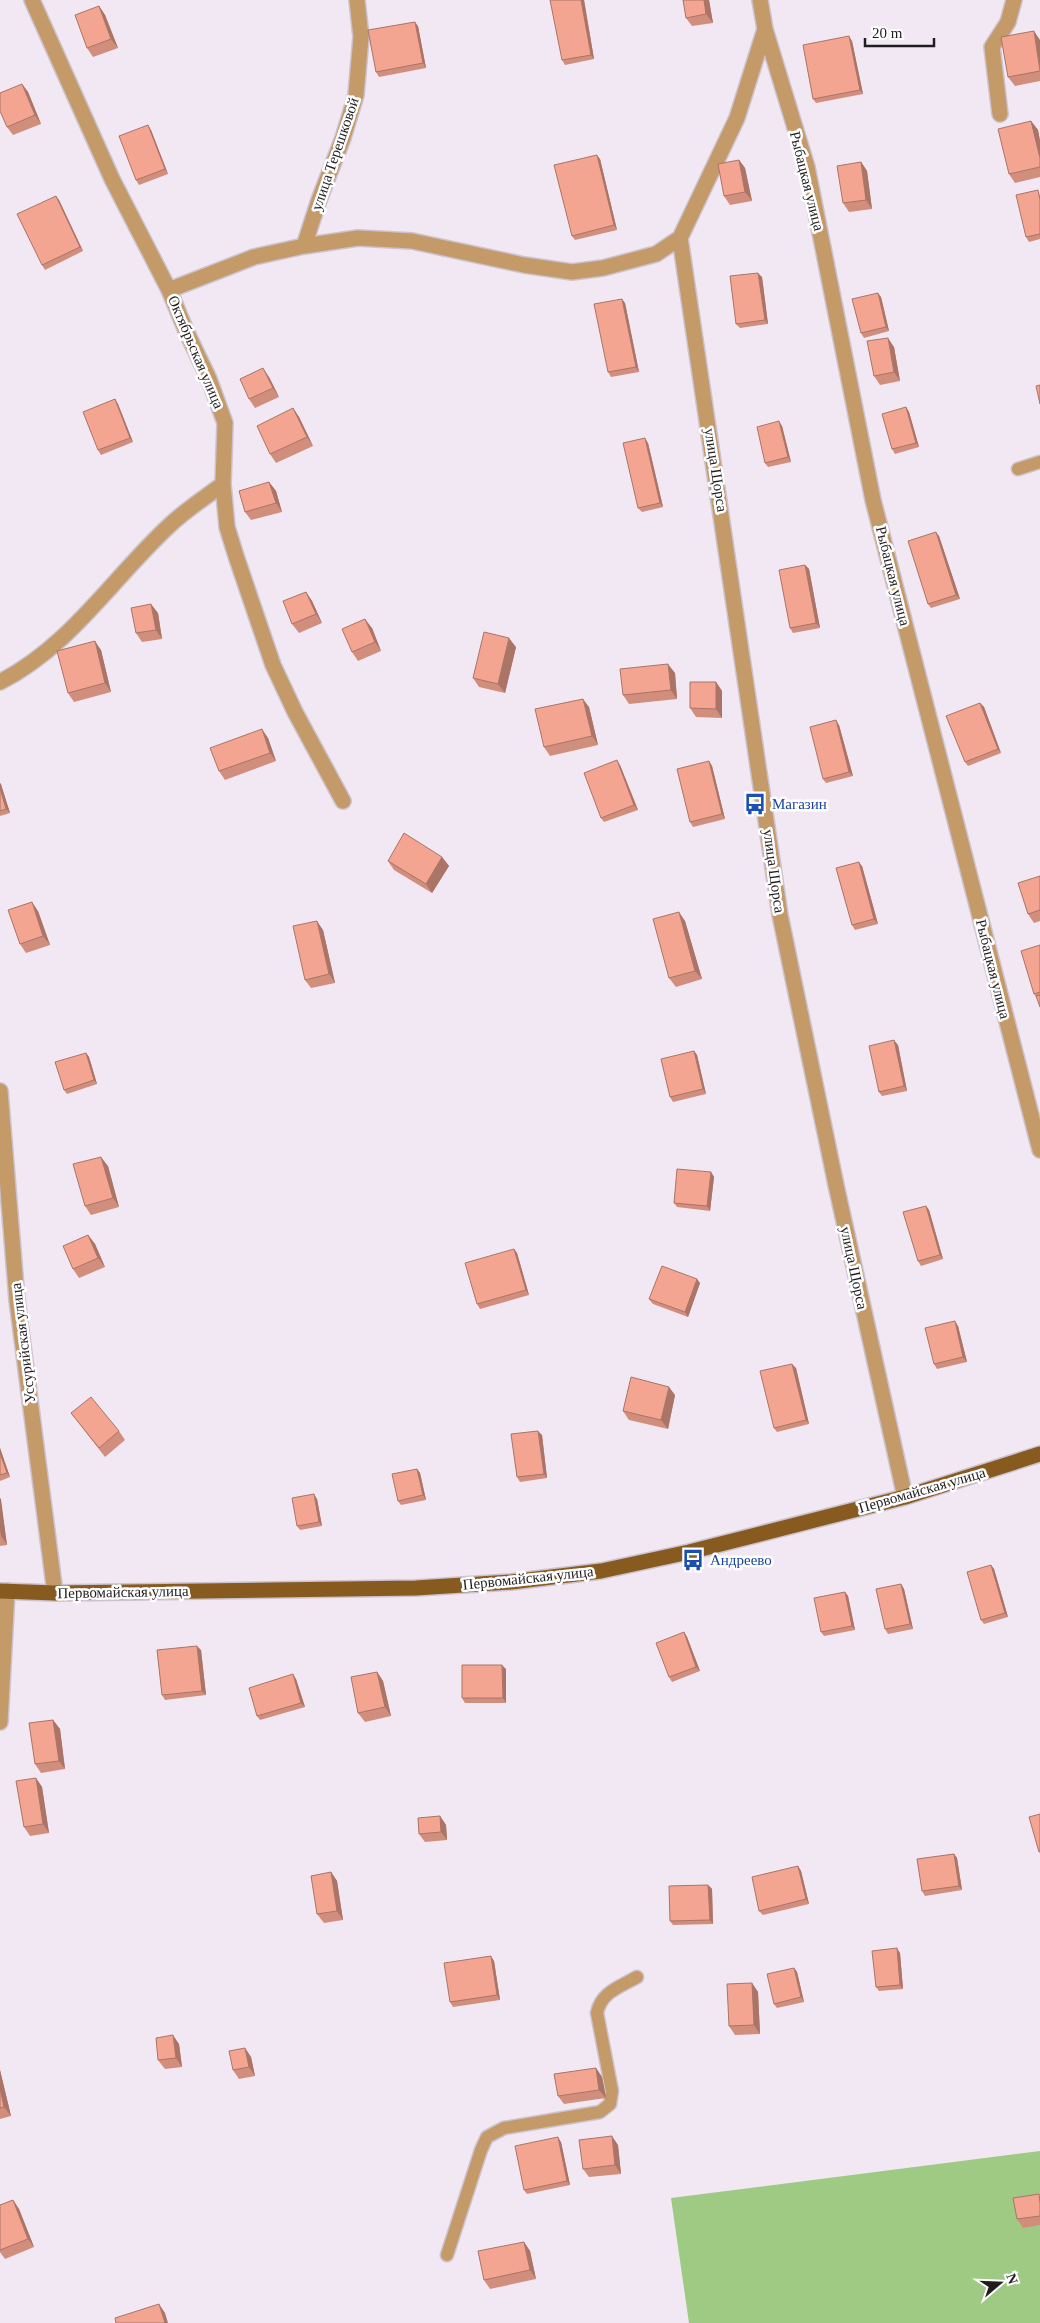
<svg xmlns="http://www.w3.org/2000/svg" width="1040" height="2323" viewBox="0 0 1040 2323" font-family="Georgia,serif">
<rect width="100%" height="100%" fill="#f2e8f4"/>
<!-- green -->
<path fill="#9eca83" d="M1040,2151V2323H689L671,2198Z"/>
<g fill="none" stroke-linecap="round" stroke-linejoin="round">
<!-- lane casing -->
<g stroke="#ccc3ce" stroke-width="15">
<path id="lane" d="M1018,469L1040,462
M447,2255L481,2150L487,2137L504,2128L600,2112L610,2104L612,2091L597,2013C601,1992 620,1987 637,1977"/>
</g>
<!-- street casing -->
<g stroke="#ccc3ce" stroke-width="18">
<path id="street" d="M32,0L112,179L169,290L187,333L209,379L225,423L223,484L227,527L236,556L273,665L295,712L343,801
M760,0L765,29L807,167L873,500L1040,1150
M1000,114L992,47L1008,22L1014,0
M680,238L780,915L836,1185L905,1497
M304,246L319,200L343,138L356,95L361,37L357,0
M169,290L254,257L304,246L358,238L412,241L524,265L572,272L603,268L656,254L680,238L737,118L765,29
M0,682C71,646 114,576 171,524C187,509 206,497 223,484
M0,1091L17,1300L55,1593
M0,1722L7,1591"/>
</g>
<!-- primary casing -->
<g stroke="#ccc3ce" stroke-width="18">
<path id="primary" d="M0,1591L55,1593L416,1588L511,1582L601,1571L689,1552L905,1497L1040,1454"/>
</g>
<!-- lane -->
<use href="#lane" stroke="#c39a68" stroke-width="12"/>
<!-- street -->
<use href="#street" stroke="#c39a68" stroke-width="15"/>
<!-- primary -->
<use href="#primary" stroke="#875b20" stroke-width="15"/>
</g>
<!-- wall -->
<path fill="#d18e7d" d="M584,0L594,59L565,65L562,60Z
M683,0H709L713,23L692,26L686,18Z
M99,6L105,15L118,48L93,57L87,48Z
M418,26L426,68L379,77L376,72Z
M852,41L863,94L816,103L813,99Z
M1040,41V81L1015,86L1008,77Z
M22,84L28,92L41,124L13,135L7,127Z
M1031,121L1038,130L1040,141V177L1015,183L1009,174Z
M151,130L168,174L139,185L136,180Z
M600,159L617,230L575,240L572,236Z
M739,160L745,168L752,201L730,205L724,196Z
M861,162L867,171L872,209L849,212L843,203Z
M1040,193V239L1029,242L1026,237Z
M59,200L83,251L45,270L42,265Z
M762,277L768,324L740,328L736,324Z
M881,297L889,331L864,338L861,333Z
M625,303L639,372L611,377L608,372Z
M894,347L900,381L880,385L874,376Z
M269,377L279,397L255,408L249,399Z
M115,399L118,404L133,442L101,455L98,450Z
M906,407L909,412L919,447L895,454L892,449Z
M293,408L299,417L313,446L276,463L270,454Z
M782,426L791,462L768,467L765,463Z
M648,443L663,507L642,512L638,508Z
M269,482L276,491L282,512L251,520L245,512Z
M939,536L960,599L931,608L928,604Z
M805,565L809,569L820,628L793,633L790,628Z
M306,592L312,601L322,623L299,633L292,624Z
M158,613L162,639L142,642L136,633Z
M372,628L381,651L358,661L352,652Z
M516,647L505,693L479,687L473,678Z
M101,650L111,692L74,702L68,693Z
M675,673L677,699L629,704L623,695Z
M716,682L722,691V718L696,717L690,708Z
M980,703L984,707L1001,753L968,766L965,762Z
M589,707L598,745L550,756L544,747Z
M839,725L853,776L826,783L823,779Z
M268,738L276,761L225,780L219,771Z
M709,761L712,766L725,819L693,827L690,822Z
M620,765L638,810L604,822L601,818Z
M0,783L10,813L0,816Z
M442,857L449,866L432,893L394,870L388,861Z
M862,866L878,924L855,930L852,925Z
M1040,876V921L1034,923L1028,914Z
M38,911L50,945L26,953L20,944Z
M685,921L702,979L676,987L669,978Z
M323,930L335,983L311,988L305,980Z
M1040,945V1007L1037,998L1034,994Z
M898,1045L907,1091L882,1096L879,1092Z
M694,1051L697,1055L706,1094L673,1102L670,1097Z
M86,1053L89,1057L97,1084L67,1094L64,1090Z
M108,1166L119,1207L91,1215L85,1206Z
M711,1172L714,1177L710,1211L677,1207L674,1203Z
M926,1206L929,1210L943,1259L921,1266L918,1261Z
M88,1235L95,1244L105,1267L79,1278L73,1269Z
M514,1249L517,1253L529,1295L480,1309L477,1304Z
M700,1283L688,1317L653,1304L649,1299Z
M958,1326L967,1362L937,1369L934,1364Z
M796,1368L809,1424L777,1432L774,1428Z
M675,1395L668,1429L629,1420L623,1411Z
M71,1413L119,1431L125,1440L105,1457Z
M542,1435L547,1478L520,1482L517,1477Z
M0,1448L10,1477L0,1481Z
M417,1469L420,1473L426,1500L401,1505L398,1501Z
M0,1498L7,1545L0,1546Z
M317,1499L322,1526L300,1530L297,1526Z
M991,1565L994,1569L1008,1617L984,1624L981,1620Z
M901,1584L904,1589L913,1629L888,1634L885,1629Z
M845,1592L848,1596L855,1630L824,1636L821,1632Z
M684,1632L687,1637L700,1671L672,1682L669,1677Z
M201,1650L206,1695L165,1700L162,1695Z
M506,1669V1703H465L462,1698Z
M377,1672L383,1681L391,1716L365,1722L358,1713Z
M296,1679L305,1707L260,1720L257,1716Z
M53,1720L60,1729L65,1769L41,1773L35,1764Z
M36,1778L42,1787L49,1833L30,1836L24,1827Z
M440,1816L446,1825L447,1840L425,1842L419,1834Z
M954,1854L957,1858L962,1890L925,1896L922,1891Z
M798,1866L801,1871L809,1904L763,1915L759,1911Z
M331,1872L337,1881L343,1920L324,1923L317,1914Z
M708,1885L712,1889L713,1924L673,1925L670,1921Z
M900,1953L903,1989L879,1991L876,1987Z
M494,1961L500,2000L453,2007L450,2002Z
M794,1968L797,1972L804,2002L777,2008L774,2004Z
M752,1983L758,1992L760,2034L735,2035L729,2026Z
M179,2044L182,2067L165,2069L158,2060Z
M245,2048L251,2057L255,2076L239,2079L233,2070Z
M596,2068L602,2077L606,2098L564,2104L558,2096Z
M0,2070L11,2116L0,2119Z
M561,2142L570,2185L527,2194L524,2190Z
M618,2145L621,2174L589,2177L583,2169Z
M1040,2196V2225L1023,2228L1017,2219Z
M13,2200L19,2209L34,2247L5,2259L0,2252V2205Z
M524,2242L530,2251L536,2279L490,2289L484,2280Z"/>
<!-- shaded-wall -->
<path fill="#aa7466" d="M581,0H584L594,59L591,55Z
M704,0H709L713,23L706,14Z
M99,6L105,15L118,48L111,39Z
M415,22L418,26L426,68L423,63Z
M1034,31L1040,40V68Z
M849,36L852,41L863,94L860,90Z
M22,84L28,92L41,124L35,115Z
M1031,121L1038,130L1040,141V158Z
M148,125L151,130L168,174L165,169Z
M597,155L600,159L617,230L614,225Z
M739,160L745,168L752,201L745,192Z
M861,162L867,171L872,209L866,200Z
M56,196L59,200L83,251L80,247Z
M758,273L762,277L768,324L765,320Z
M878,293L881,297L889,331L886,327Z
M622,299L625,303L639,372L636,367Z
M888,338L894,347L900,381L894,372Z
M263,368L269,377L279,397L273,388Z
M115,399L118,404L133,442L130,438Z
M906,407L909,412L919,447L916,443Z
M293,408L299,417L313,446L307,437Z
M779,421L782,426L791,462L788,457Z
M645,438L648,443L663,507L660,503Z
M269,482L276,491L282,512L276,503Z
M936,532L939,536L960,599L956,595Z
M805,565L809,569L820,628L816,623Z
M306,592L312,601L322,623L316,614Z
M151,604L158,613L162,639L156,630Z
M365,619L372,628L381,651L375,642Z
M509,638L516,647L505,693L498,684Z
M95,641L101,650L111,692L105,683Z
M668,664L675,673L677,699L671,690Z
M716,682L722,691V718L716,709Z
M583,699L589,707L598,745L592,736Z
M980,703L984,707L1001,753L998,749Z
M836,720L839,725L853,776L849,772Z
M262,729L268,738L276,761L270,753Z
M617,760L620,765L638,810L634,805Z
M709,761L712,766L725,819L722,814Z
M0,783L1,784L10,813L6,809L0,788Z
M442,857L449,866L432,893L426,884Z
M859,862L862,866L878,924L874,919Z
M32,902L38,911L50,945L43,936Z
M679,912L685,921L702,979L695,971Z
M317,921L323,930L335,983L329,974Z
M894,1040L898,1045L907,1091L904,1086Z
M694,1051L697,1055L706,1094L703,1089Z
M86,1053L89,1057L97,1084L94,1080Z
M101,1157L108,1166L119,1207L113,1198Z
M711,1172L714,1177L710,1211L707,1206Z
M926,1206L929,1210L943,1259L940,1255Z
M88,1235L95,1244L105,1267L98,1258Z
M514,1249L517,1253L529,1295L526,1290Z
M697,1279L700,1283L688,1317L685,1312Z
M955,1321L958,1326L967,1362L963,1357Z
M792,1364L796,1368L809,1424L806,1420Z
M669,1387L675,1395L668,1429L661,1420Z
M538,1431L542,1435L547,1478L544,1474Z
M0,1448L10,1477L7,1473L0,1453Z
M417,1469L420,1473L426,1500L423,1495Z
M314,1494L317,1499L322,1526L319,1522Z
M0,1498L1,1499L7,1545L1,1536L0,1529Z
M991,1565L994,1569L1008,1617L1005,1613Z
M901,1584L904,1589L913,1629L910,1624Z
M845,1592L848,1596L855,1630L852,1626Z
M684,1632L687,1637L700,1671L696,1667Z
M197,1646L201,1650L206,1695L202,1691Z
M502,1665L506,1669V1703L503,1698Z
M377,1672L383,1681L391,1716L385,1707Z
M293,1674L296,1679L305,1707L301,1703Z
M53,1720L60,1729L65,1769L59,1761Z
M36,1778L42,1787L49,1833L43,1824Z
M440,1816L446,1825L447,1840L441,1832Z
M954,1854L957,1858L962,1890L959,1886Z
M798,1866L801,1871L809,1904L806,1899Z
M331,1872L337,1881L343,1920L337,1911Z
M708,1885L712,1889L713,1924L710,1920Z
M897,1948L900,1953L903,1989L900,1985Z
M491,1956L494,1961L500,2000L497,1995Z
M794,1968L797,1972L804,2002L801,1997Z
M752,1983L758,1992L760,2034L754,2025Z
M173,2035L179,2044L182,2067L176,2058Z
M245,2048L251,2057L255,2076L249,2067Z
M596,2068L602,2077L606,2098L599,2090Z
M0,2070L11,2116L4,2107L0,2088Z
M612,2136L618,2145L621,2174L615,2165Z
M558,2137L561,2142L570,2185L567,2181Z
M13,2200L19,2209L34,2247L28,2239Z
M524,2242L530,2251L536,2279L530,2270Z
M159,2304L165,2313L168,2323H165Z"/>
<!-- building -->
<path fill="#f3a591" stroke="#aa7466" d="M550,0H581L591,55L562,60Z
M683,0H704L706,14L686,18Z
M99,6L111,39L87,48L75,15Z
M415,22L423,63L376,72L368,30Z
M1034,31L1040,71L1008,77L1001,37Z
M849,36L860,90L813,99L803,45Z
M22,84L35,115L7,127L0,111V93Z
M1031,121L1040,158V167L1009,174L998,129Z
M148,125L165,169L136,180L119,136Z
M597,155L614,225L572,236L554,165Z
M739,160L745,192L724,196L718,164Z
M861,162L866,200L843,203L837,166Z
M1038,190L1040,200V234L1026,237L1016,195Z
M56,196L80,247L42,265L17,214Z
M758,273L765,320L736,324L730,276Z
M878,293L886,327L861,333L852,299Z
M622,299L636,367L608,372L594,304Z
M888,338L894,372L874,376L867,341Z
M263,368L273,388L249,399L240,379Z
M1040,385V404L1036,386Z
M115,399L130,438L98,450L83,412Z
M906,407L916,443L892,449L882,414Z
M293,408L307,437L270,454L257,426Z
M779,421L788,457L765,463L757,427Z
M645,438L660,503L638,508L623,443Z
M269,482L276,503L245,512L239,491Z
M936,532L956,595L928,604L908,541Z
M805,565L816,623L790,628L779,570Z
M306,592L316,614L292,624L283,601Z
M151,604L156,630L136,633L131,608Z
M365,619L375,642L352,652L342,629Z
M484,632L509,638L498,684L473,678Z
M95,641L105,683L68,693L57,651Z
M668,664L671,690L623,695L620,669Z
M690,682H716V709L690,708Z
M583,699L592,736L544,747L535,709Z
M980,703L998,749L965,762L946,716Z
M836,720L849,772L823,779L810,727Z
M262,729L270,753L219,771L210,748Z
M617,760L634,805L601,818L584,773Z
M709,761L722,814L690,822L677,769Z
M0,788L6,809L0,811Z
M404,833L442,857L426,884L388,861Z
M859,862L874,919L852,925L836,868Z
M1040,876V910L1028,914L1018,883Z
M32,902L43,936L20,944L8,910Z
M679,912L695,971L669,978L653,919Z
M317,921L329,974L305,980L293,926Z
M1040,945V992L1034,994L1021,951Z
M1040,995V1007L1036,996Z
M894,1040L904,1086L879,1092L869,1046Z
M694,1051L703,1089L670,1097L661,1059Z
M86,1053L94,1080L64,1090L55,1062Z
M101,1157L113,1198L85,1206L73,1164Z
M677,1169L711,1172L707,1206L674,1203Z
M926,1206L940,1255L918,1261L903,1212Z
M88,1235L98,1258L73,1269L63,1246Z
M514,1249L526,1290L477,1304L465,1263Z
M662,1266L697,1279L685,1312L649,1299Z
M955,1321L963,1357L934,1364L925,1328Z
M792,1364L806,1420L774,1428L760,1371Z
M631,1377L669,1387L661,1420L623,1411Z
M91,1397L119,1431L99,1448L71,1413Z
M538,1431L544,1474L517,1477L511,1434Z
M0,1453L7,1473L0,1475Z
M417,1469L423,1495L398,1501L392,1474Z
M314,1494L319,1522L297,1526L292,1498Z
M991,1565L1005,1613L981,1620L967,1572Z
M901,1584L910,1624L885,1629L876,1589Z
M845,1592L852,1626L821,1632L814,1598Z
M684,1632L696,1667L669,1677L656,1643Z
M197,1646L202,1691L162,1695L157,1650Z
M462,1665H502L503,1698H462Z
M377,1672L385,1707L358,1713L351,1677Z
M293,1674L301,1703L257,1716L249,1688Z
M53,1720L59,1761L35,1764L29,1723Z
M36,1778L43,1824L24,1827L16,1781Z
M1040,1814V1852H1039L1029,1817Z
M440,1816L441,1832L419,1834L418,1818Z
M954,1854L959,1886L922,1891L917,1859Z
M798,1866L806,1899L759,1911L752,1877Z
M331,1872L337,1911L317,1914L311,1876Z
M708,1885L710,1920L670,1921L669,1886Z
M897,1948L900,1985L876,1987L872,1951Z
M491,1956L497,1995L450,2002L444,1963Z
M794,1968L801,1997L774,2004L767,1974Z
M752,1983L754,2025L729,2026L727,1984Z
M173,2035L176,2058L158,2060L156,2038Z
M245,2048L249,2067L233,2070L229,2051Z
M596,2068L599,2090L558,2096L554,2074Z
M0,2088L4,2107L0,2108Z
M612,2136L615,2165L583,2169L579,2140Z
M558,2137L567,2181L524,2190L515,2146Z
M1039,2194L1040,2203V2216L1017,2219L1013,2198Z
M13,2200L28,2239L0,2250V2205Z
M524,2242L530,2270L484,2280L478,2251Z
M159,2304L165,2323H116L115,2318Z"/>
<!-- icons -->
<defs>
<g id="bus-bare" transform="scale(1.725)"><path d="M-5-6H5V4H4V6H2V4H-2V6H-4V4H-5ZM-3.5-4V0h7V-4ZM-3.5 1.2v1.5H-2V1.2ZM2 1.2v1.5H3.5V1.2Z" fill="#1a4fb4" stroke="#fff" stroke-width="2.5" paint-order="stroke"/></g>
</defs>
<g fill-rule="evenodd">
<use href="#bus-bare" x="755" y="804"/>
<use href="#bus-bare" x="693" y="1560"/>
</g>
<g text-anchor="middle" stroke-width="5" stroke-linejoin="round" paint-order="stroke">
<!-- street labels -->
<g font-size="15" fill="#201d21" stroke="#fff">
<text transform="translate(335 154) rotate(-71)" y="5">улица Терешковой</text>
<text transform="translate(807 181) rotate(76)" y="5">Рыбацкая улица</text>
<text transform="translate(196 352) rotate(67)" y="5">Октябрьская улица</text>
<text transform="translate(716 470) rotate(81)" y="5">улица Щорса</text>
<text transform="translate(893 576) rotate(76)" y="5">Рыбацкая улица</text>
<text transform="translate(774 871) rotate(82)" y="5">улица Щорса</text>
<text transform="translate(993 969) rotate(76)" y="5">Рыбацкая улица</text>
<text transform="translate(854 1268) rotate(78)" y="5">улица Щорса</text>
<text transform="translate(23 1343) rotate(-97)" y="5">Уссурийская улица</text>
<text transform="translate(922 1490) rotate(-16)" y="5">Первомайская улица</text>
<text transform="translate(528 1578) rotate(-6)" y="5">Первомайская улица</text>
<text transform="translate(123 1592) rotate(-1)" y="5">Первомайская улица</text>
</g>
<!-- transit labels -->
<g font-size="15" fill="#164399" stroke="#fff" text-anchor="start">
<text x="772" y="809">Магазин</text>
<text x="710" y="1565">Андреево</text>
</g>
</g>
<!-- north arrow -->
<g transform="translate(1000 2283) rotate(71)" stroke="#ffffff" stroke-width="4" paint-order="stroke">
<path d="M0-4L9 19L0 12L-9 19Z" fill="#201d21"/>
<text y="-8" font-size="14" font-weight="bold" text-anchor="middle" fill="#201d21">N</text>
</g>
<!-- scale -->
<path d="M865 38v8h69v-8" fill="none" stroke="#201d21" stroke-width="2.5"/>
<text x="872" y="38" font-size="15" fill="#201d21" stroke="#ffffff" stroke-width="4" paint-order="stroke">20 m</text>
</svg>
